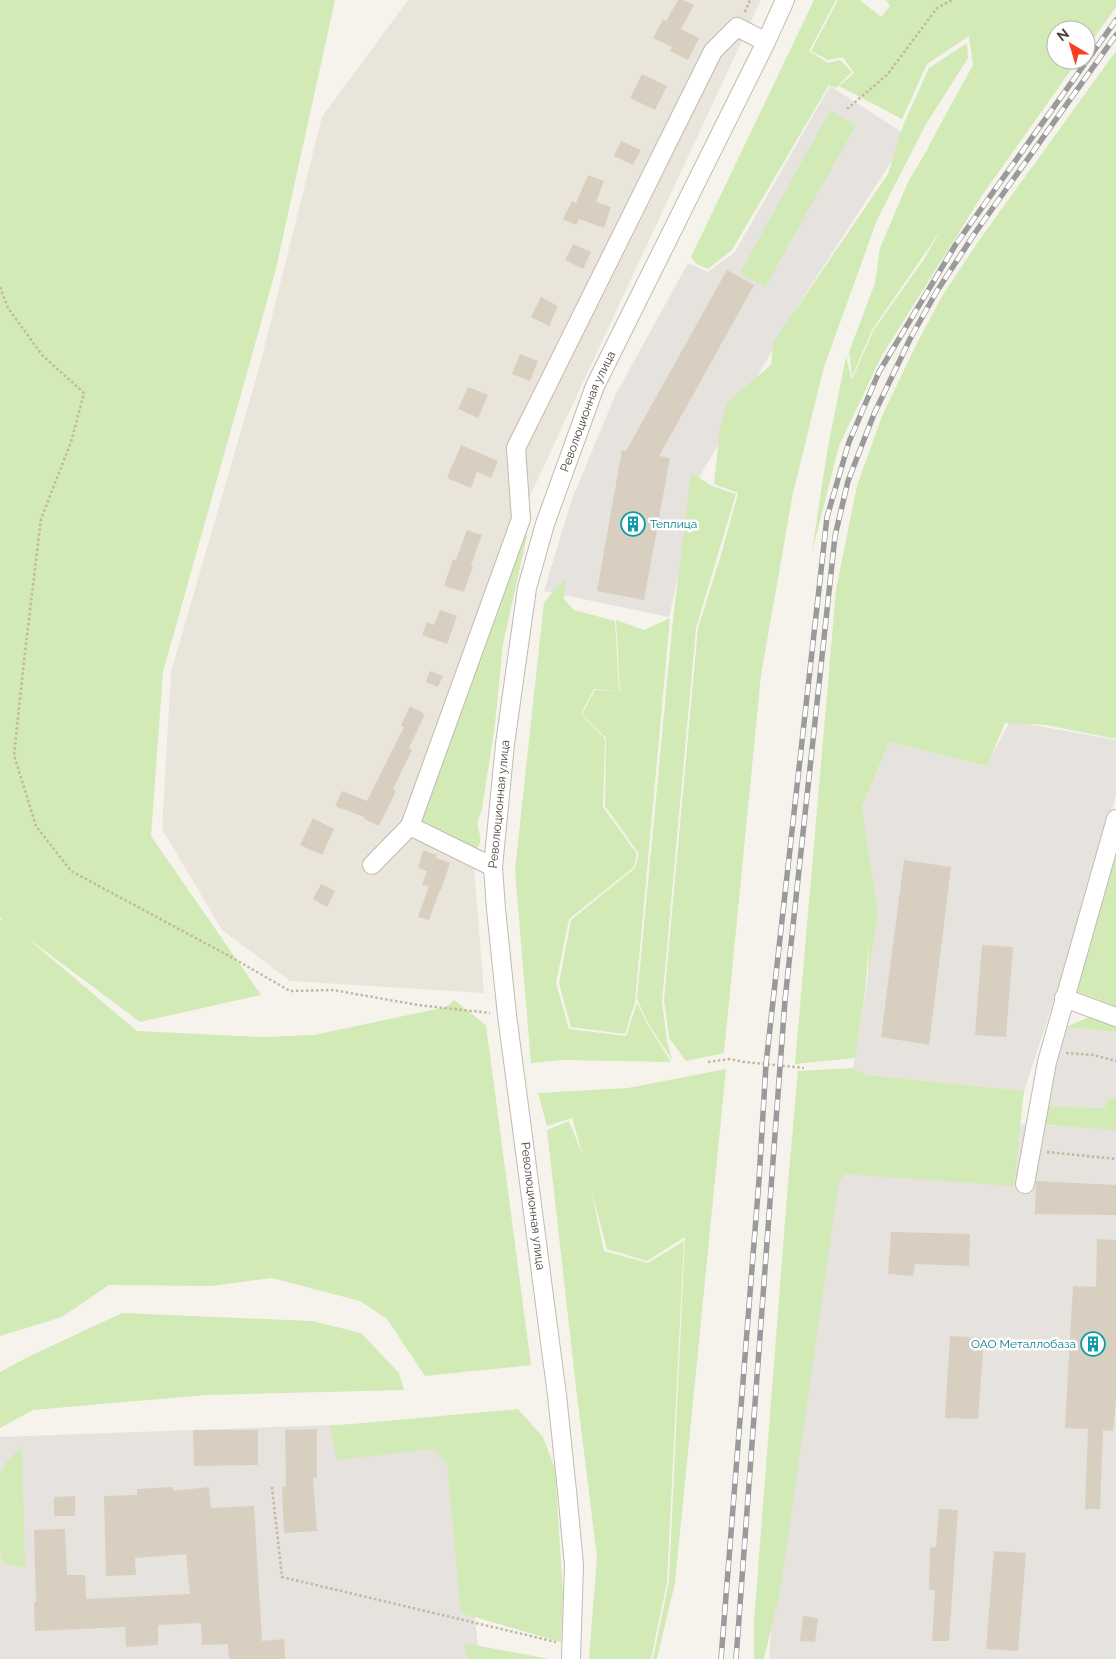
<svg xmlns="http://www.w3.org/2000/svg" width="1116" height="1659" viewBox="0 0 1116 1659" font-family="Raleway,sans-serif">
<rect width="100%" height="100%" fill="#f6f3ec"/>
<!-- residential -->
<path fill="#eae5da" d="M408,0H761L530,496L510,578L471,830L484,993L290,981L222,930L162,829L171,672L260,365L322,117Z"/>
<!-- industrial -->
<path fill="#e6e2dd" d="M830,86L908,136L799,304L700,476L669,617L544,591L572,499L615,396L688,263L708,272L735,252Z
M1010,721L1116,740V794L1112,811L1095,876L1024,1091L867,1075L853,1068L878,914L862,807L889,742L986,766Z
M1065,1027L1116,1032V1098H1109L1104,1108L1047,1106Z
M821,1115L1116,1129V1659H769L803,1166Z
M444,1421L458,1445L479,1659H0V1437Z"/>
<!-- green -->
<path fill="#d2eab5" d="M0,0H335L275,273L163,672L151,836L261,995L140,1022L25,936L137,1031L262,1037L314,1035L446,1007L454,1000L486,1025L531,1365L425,1376L387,1319L360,1301L272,1278L211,1286L109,1285L62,1317L0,1336V920L2,919L0,917Z
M814,0H836L809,51L828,63L840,60L852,72L836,88L829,85L732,250L708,269L696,264L691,257Z
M838,0H860L881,17L890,6L886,0H1116V7L1086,49V30H1056V60H1078L983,194L881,357L839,446L812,552L827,452L846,357L852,380L873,331L924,259L941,230L872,330L852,377L849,352L875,283L880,248L908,182L927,150L935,134L973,65L969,36L927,64L902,119L839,86L854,73L843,57L828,60L811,51Z
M967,43L968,58L926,124L877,220L824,367L793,493L761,675L724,1053L686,1061L669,1038L664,1000L698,628L721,555L738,493L714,484L720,429L727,404L739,392L771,365L773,343L888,174L904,123L929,68Z
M1116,51V739L1046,725L1005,723L987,766L889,742L862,807L878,914L868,978L869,945L865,991L855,1058L795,1064L836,590L857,486L882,416L917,343L944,293L980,239Z
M830,111L856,125L765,287L740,273Z
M691,473L712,486L736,494L696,628L662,1002L667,1040L672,1060L648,1023L637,999L673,619Z
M525,535L527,536L503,644L495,724L482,810C480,815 477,820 478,826C479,836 483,837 478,847L471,850L417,824Z
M566,578L564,599L574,610L615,621L619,691L594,689L581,714L605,739L603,807L637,854L634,867L569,919L556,983L569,1029L626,1036L637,1003L648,1025L671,1062L561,1060L531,1063L515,870L544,602Z
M670,618L635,1002L625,1034L571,1027L559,983L571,920L635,868L639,854L605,806L606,738L582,714L595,690L620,691L616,620L644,630Z
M1116,850V1006L1076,991Z
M1092,1016L1116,1021V1032L1065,1027Z
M853,1068L867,1075L1024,1091L1014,1186L845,1174L839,1181L780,1592L764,1659H754V1621L788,1183L798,1071Z
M726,1069L675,1583L657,1659H653L669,1581L685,1237L647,1261L607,1249L591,1189L604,1251L648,1263L684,1241L667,1582L651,1659H589L597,1557L577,1396L547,1130L569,1121L583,1156L572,1118L547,1126L538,1093L628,1088Z
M1109,1098H1116V1130L1044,1125L1047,1106L1104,1108Z
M122,1313L312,1321L361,1333L399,1373L404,1390L206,1395L33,1410L0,1428V1372L30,1356Z
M518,1409L543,1437L555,1469L563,1593L561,1642L461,1613L447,1463L432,1449L337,1460L330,1426Z
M22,1447L25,1568L3,1563L0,1551V1474L7,1461Z
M464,1643L549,1659H468Z"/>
<!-- building -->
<path fill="#d8cfc1" d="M678,0H683L694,5L681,29L699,38L688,60L670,51L672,47L653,38L663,19L666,21Z
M642,74L667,86L655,110L630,98Z
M621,141L641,150L633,165L614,156Z
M588,175L604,181L596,202L611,207L604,228L579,219L576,225L563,219L572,201L576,203Z
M573,244L591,252L583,269L565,260Z
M727,270L754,285L659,456L670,458L644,600L597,591L622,450L626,451Z
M541,297L558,306L549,326L531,317Z
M520,354L538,361L530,381L512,374Z
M468,387L488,395L478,418L458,409Z
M461,445L498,461L491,478L477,472L471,488L447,478Z
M467,530L482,535L471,565L473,566L464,592L444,586L453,559L456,560Z
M440,610L457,616L447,644L422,635L427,622L434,625Z
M430,671L443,676L438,687L426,682Z
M410,706L425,714L409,748L412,750L393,789L396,791L379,826L364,819V817L335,806L342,791L367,801L404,727L401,726Z
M313,818L334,829L322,855L300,845Z
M423,850L437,855L436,858L450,863L441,890H440L429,920L418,917L429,886L422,885L427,871L418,868Z
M904,860L951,867L929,1045L881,1037Z
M321,884L335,891L327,907L313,899Z
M982,945L1013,947L1006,1037L975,1035Z
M1036,1181L1116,1185V1215L1035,1214Z
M891,1232L970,1234L969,1266L915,1264L913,1276L888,1274Z
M1097,1239L1116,1240V1401L1113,1431L1103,1430L1100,1509H1085L1088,1429L1065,1428L1073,1286L1096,1287Z
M950,1336L984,1338L978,1419L945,1418Z
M317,1429V1477L313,1478L317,1531L284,1533L282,1487L286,1486L285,1430Z
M193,1430H258V1465L194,1466Z
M173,1487V1491L209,1487L211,1508L254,1506L262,1641L284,1639L285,1659H229L228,1644L202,1645L201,1623L158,1625V1645L126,1647L125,1627L35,1631L34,1602H36L34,1530L65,1529L67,1575H85L86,1599L190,1594L186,1554L135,1558L136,1575L106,1576L104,1496L137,1495V1489Z
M75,1496V1516H54V1497Z
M939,1509L958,1510L949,1641H932L935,1591L929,1589L930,1548L936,1547Z
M994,1551L1026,1553L1018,1651L986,1649Z
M803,1616L818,1618L815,1642L800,1641Z"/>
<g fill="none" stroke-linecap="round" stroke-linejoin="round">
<!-- minor casing -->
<g stroke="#c2bbae" stroke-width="20">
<g id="minor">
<path d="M372,865L410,826"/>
<path d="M493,867L410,826L521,519L516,448L713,51L737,27L766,42"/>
<path d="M1064,998L1116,1017"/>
<path d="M1025,1184L1047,1062L1116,819"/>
<path id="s1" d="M571,1659L574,1565L567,1491L557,1395L507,1015L496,909L493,867L505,744L527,588L545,524L595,386L766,42L785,0"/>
</g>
</g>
<!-- path -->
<path stroke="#c4b79f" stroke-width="2.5" stroke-dasharray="2.5 2.5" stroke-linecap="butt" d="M745,12L750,0
M847,109L888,74L937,8L952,0
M0,287L8,308L42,355L84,393L71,442L41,519L25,652L14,755L36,826L71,871L231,957L290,991L333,990L418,1005L490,1013
M1066,1053L1093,1055L1116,1061
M708,1062L730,1059L744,1062L804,1068
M1047,1152L1116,1159
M272,1487L282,1577L556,1642"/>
<!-- minor -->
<use href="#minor" stroke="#fff" stroke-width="18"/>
<!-- rail casing -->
<g stroke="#9a9a9a" stroke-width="5.5">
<path id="rail" d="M721,1659L759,1180L766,1064L827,517L849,442L879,372L956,244L1116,20
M736,1659L785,1000L835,536L848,481L874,414L911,337L937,291L975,233L1116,35"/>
</g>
<!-- rail -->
<use href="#rail" stroke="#fff" stroke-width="4" stroke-dasharray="11" stroke-linecap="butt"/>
</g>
<!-- icons -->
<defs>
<g id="building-ring" transform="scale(1.25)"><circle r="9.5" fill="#fff" stroke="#0f9aa8" stroke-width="1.5"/><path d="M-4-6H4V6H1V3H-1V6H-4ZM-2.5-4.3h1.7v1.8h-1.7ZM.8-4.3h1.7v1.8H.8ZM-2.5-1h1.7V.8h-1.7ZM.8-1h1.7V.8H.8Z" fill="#0f9aa8"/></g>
</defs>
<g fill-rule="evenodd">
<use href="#building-ring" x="633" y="524"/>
<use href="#building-ring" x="1093" y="1344"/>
</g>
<g text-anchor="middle" stroke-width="5" stroke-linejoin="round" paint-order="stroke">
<!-- street labels -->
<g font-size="12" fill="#4b4439" stroke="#fff">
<text dy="4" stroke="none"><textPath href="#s1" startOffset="1265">Революционная улица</textPath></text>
<text dy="4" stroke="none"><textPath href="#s1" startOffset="860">Революционная улица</textPath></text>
<text transform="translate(533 1206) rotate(83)" y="4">Революционная улица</text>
</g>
<!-- culture labels -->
<g font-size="12" fill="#0d838f" stroke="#fff" text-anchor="start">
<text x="650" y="528">Теплица</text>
<text x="1076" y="1348" text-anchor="end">ОАО Металлобаза</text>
</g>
</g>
<!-- north arrow -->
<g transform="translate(1071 45) rotate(322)"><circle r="24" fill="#ffffff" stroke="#b7b4b0"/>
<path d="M0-4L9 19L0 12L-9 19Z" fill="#fc3f1d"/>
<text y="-8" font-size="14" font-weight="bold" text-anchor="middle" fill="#4b4439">N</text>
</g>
</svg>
